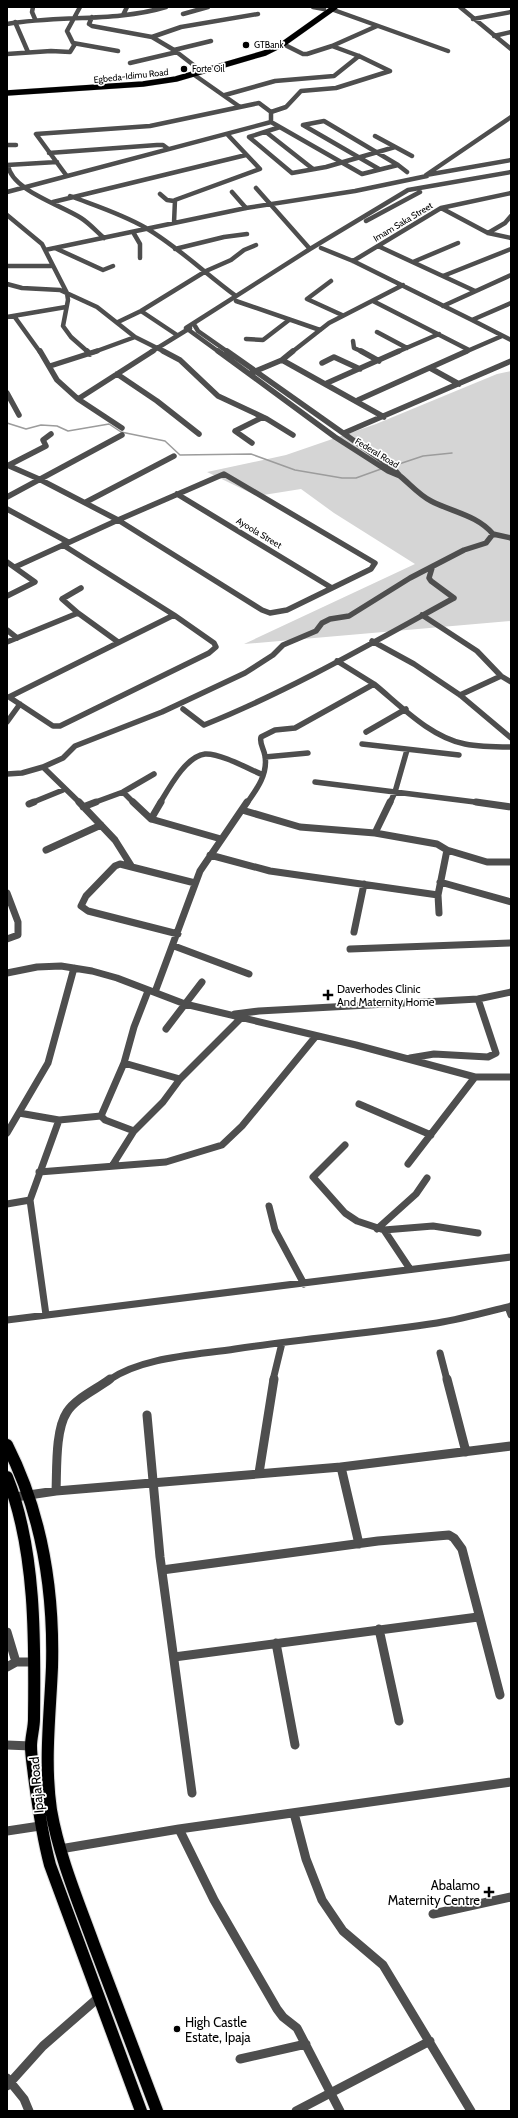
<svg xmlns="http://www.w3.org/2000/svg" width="518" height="2118" viewBox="0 0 518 2118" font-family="Cabin,sans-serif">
<rect width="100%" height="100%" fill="#fff"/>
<!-- green -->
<path fill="#d5d5d5" d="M511,371V621L244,644L415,564L334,513L301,489L257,496L207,472L286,455L376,424L497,374Z"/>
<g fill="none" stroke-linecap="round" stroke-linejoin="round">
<!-- stream -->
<path stroke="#9c9c9c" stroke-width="1.5" d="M7,423L26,429L41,425L57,426L68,431L109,424L121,432L165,441L180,455L251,454L295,470L342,478H356L381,469
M393,466L423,456L452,453"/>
<!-- major-far1 casing -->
<g stroke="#dbdbdb" stroke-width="6">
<path id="major-far1" d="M7,93L143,84L176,79L265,53L283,44L335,7"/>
</g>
<!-- major casing -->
<g stroke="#dbdbdb" stroke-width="14">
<path id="major" d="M7,1445C42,1514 54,1591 52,1667C50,1715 44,1762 51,1810C59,1856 78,1901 94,1945C115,2001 136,2056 157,2111
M7,1477C36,1549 35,1642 34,1719C34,1728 31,1737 31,1746C31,1756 33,1766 34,1776C38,1806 42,1835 50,1865L141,2111"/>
</g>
<!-- minor-far3 -->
<path stroke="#4e4e4e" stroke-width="4.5" d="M33,7L32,12L35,19
M80,7L67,31L73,43L118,51
M313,7L324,9
M460,7L511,49
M331,9L448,51
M183,14L208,7
M123,15L127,7
M92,17L89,24L92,26L152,37L174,50L200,70
M473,19L511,12
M15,22L28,52
M7,24C59,15 117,22 166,7
M494,36L511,32
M152,37L181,27L258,14
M283,44L303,54H307L332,46L377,26
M174,50L211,41
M7,54L51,51L70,52L75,44
M130,63L177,52
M193,74L240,107
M225,95L275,81L334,76L359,56
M271,112L286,107L301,91L336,88L390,71L359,56L332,46
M511,117L426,175L511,160
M303,125L379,169
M280,127L249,137L292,173L326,167L395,147
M266,132L313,169
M375,136L412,156
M7,145H16
M49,153L157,145H163L167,148
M7,165L57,162
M8,165C11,190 61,205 81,218C89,223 96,231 104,238
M398,165L407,172
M66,175L36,134L150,126L259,103L271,112V122
M256,188L310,249
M7,192L271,122L362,174L398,165L324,121L303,125
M232,192L246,208
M160,194L167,200L174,201
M70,196C96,206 122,214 146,228C178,247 206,274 236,296
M53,202L246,155
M441,208L488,233L511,238
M7,215L42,244L67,293L68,300L63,326L71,337L88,352
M366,221L420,192
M174,223L175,200L260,169L227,134
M133,232L140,244V258
M488,233L505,223L511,216
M378,246L475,291
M55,248L103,270L113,266
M321,248L353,261L472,320L511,303
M175,249L224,237L247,234
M45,250L246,208L355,191L427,176
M353,261L441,208L511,193
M413,262L458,243
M7,266H53
M443,276L511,249
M331,281L307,299L342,315
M7,284L22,288L60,290L97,307L135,337L165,352
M236,301L320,330
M373,301L469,350
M443,306L511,275
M141,311L177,335
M14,316L40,352
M7,317L66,307
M472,320L511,340
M118,322L141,311L206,271L231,260L244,250L256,245
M195,326L198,331L228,352
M377,332L407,348
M246,339L263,340L289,320
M353,341L354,348L363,352
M94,352L135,337
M151,352L190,328
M219,352L186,328L310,249L408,190L511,172
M292,352L329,323L403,285
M397,352L439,334
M465,352L502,336"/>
<!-- minor-far2 -->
<path stroke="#4e4e4e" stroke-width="5.5" d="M40,351L57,380L78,399L153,351
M87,351L90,354
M163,351L180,360L218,396L267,419L293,435
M218,351L335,437L388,471L400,476L394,469L227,351
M293,351L282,360L384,417
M361,351L379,361
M322,363L334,357L360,369
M50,366L97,351
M430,368L459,384
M251,373L282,360
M117,374L157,401L199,434
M327,383L399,351
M7,393L19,415
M78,399L122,428
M358,400L467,351
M344,433L511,361
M252,443L235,431L263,417
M7,465L39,479L118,520
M9,465L46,446L43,440L51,434
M224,474L375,563L371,569L287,610L270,613L262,610L118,520Z
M400,476C410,484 419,495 431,501C452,512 477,515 493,534
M177,494L332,588
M7,497L122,435
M86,502L174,456
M7,509L68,542
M63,545L174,615
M7,562L35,582L7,596
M15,567L118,520
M432,568L429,578L431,581L454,598
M78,613L62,599L81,588
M174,615L214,643L216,647L209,653L60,726H53L9,697Z
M422,615L477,651L501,676L511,682
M7,630L17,638
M372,641L414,664L460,695L511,738
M7,642L78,613L118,642
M337,661L374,684
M460,695L501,676
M183,709L204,725C291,690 372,643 454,598
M7,722L20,704
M366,732L406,709
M362,744L459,755
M265,757L308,753
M43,767L80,803
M7,774L22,773L43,767L63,758L75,746L162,712L245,673L273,655L283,645L316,631L322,623L330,619L349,616L410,578L464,550L486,543L493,534L511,538
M315,782L483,803
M123,792L134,803
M31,803L63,790
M93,803L123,792L154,774
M160,803C169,788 186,756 205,754C220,753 249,769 263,775
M247,803C257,789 268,774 265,756C264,749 259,743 261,737L275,730L295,728L374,684C401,706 430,737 465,744C480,747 496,747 511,747
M390,803L395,792L407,750"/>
<!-- minor-far1 -->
<path stroke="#4e4e4e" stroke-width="7" d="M79,802L115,840L132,867
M133,802L151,819L221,839
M476,802L511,807
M29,804L34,802
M83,807L96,802
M242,810L300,827L375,833L437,844L447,850L487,862H511
M151,819L161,802
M375,833L390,802
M46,850L101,825
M210,855L270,871L438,895
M440,882L511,902
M7,893L18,922V935L7,939
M439,913L438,895L447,850
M354,932L364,884
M178,934L88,911L81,906L86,896L115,866L120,864L195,883
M174,946L249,974
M350,949L511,943
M7,973L37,967L61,966L92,971L117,978L185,1004L356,1045L475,1077H511
M155,992L200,871L247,802
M235,1014L259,1011L478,999L511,992
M166,1029L202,982
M410,1058L434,1054L488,1057L496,1053L478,999
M124,1063L180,1079
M359,1104L431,1135
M19,1113L59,1120L101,1116
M134,1131L105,1120L101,1116L124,1063L134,1027L148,991
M7,1133L48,1063L74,968
M345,1145L313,1177L345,1213L357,1221L384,1230L410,1269
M408,1164L475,1077
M112,1166L134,1131L163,1102L180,1079L241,1018
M39,1172L166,1162L222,1145L242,1126L316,1036
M7,1204L30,1200
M269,1206L275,1230L304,1284
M377,1229L416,1194L427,1178
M384,1230L433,1226L478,1233
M508,1307L511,1315
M46,1315L30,1200L59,1120
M7,1320L511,1257
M440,1353L447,1380
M109,1380C142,1357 196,1355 235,1349C302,1339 370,1333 437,1323C462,1319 487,1312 511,1306
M273,1380L282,1343"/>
<!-- minor -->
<path stroke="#4e4e4e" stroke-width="9" d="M447,1379L466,1452
M147,1415L160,1557L192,1793
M341,1467L359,1544
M259,1473L274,1379
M56,1491C57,1470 55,1430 67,1412C76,1398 97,1389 110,1379
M15,1497L56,1491L341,1467L511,1446
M162,1570L378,1541L449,1535L454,1538L462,1549L500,1695
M379,1629L399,1721
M7,1632L16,1662
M276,1643L295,1745
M174,1657L478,1617
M7,1667L16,1662H34
M7,1745L31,1746
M294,1813L306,1859L322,1900L343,1931L383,1965L471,2111
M179,1829L214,1900L277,2009L283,2017L297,2028L340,2111
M7,1831L40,1826
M60,1849L179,1829L511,1782
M433,1914L511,1897
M240,2059L306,2044
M7,2078L24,2099L29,2111
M7,2086L43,2046L98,1998
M296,2111L430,2041"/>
<!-- major-far1 -->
<use href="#major-far1" stroke="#000" stroke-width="5.5"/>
<!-- major -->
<use href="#major" stroke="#000" stroke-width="12"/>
</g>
<!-- markers -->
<g fill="#000" stroke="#fff" stroke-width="1.5">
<circle cx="246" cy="45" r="4"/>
<circle cx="184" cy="69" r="4"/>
<path d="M326 989h4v4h4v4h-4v4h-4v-4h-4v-4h4z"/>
<path d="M487 1886h4v4h4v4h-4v4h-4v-4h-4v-4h4z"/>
<circle cx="177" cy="2029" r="4"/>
</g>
<g text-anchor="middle" stroke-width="3.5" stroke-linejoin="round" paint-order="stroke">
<!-- far-poi labels -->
<g font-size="9" fill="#000" stroke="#fff" text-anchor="start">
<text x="254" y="48">GTBank</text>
<text x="192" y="72">Forte Oil</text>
</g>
<!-- far-street labels -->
<g font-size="9" fill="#000" stroke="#fff">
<text transform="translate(131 76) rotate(-6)" y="3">Egbeda-Idimu Road</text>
<text transform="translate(403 222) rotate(-31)" y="3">Imam Saka Street</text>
<text transform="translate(377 453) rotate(31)" y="3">Federal Road</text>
<text transform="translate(259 533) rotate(31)" y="3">Ayoola Street</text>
</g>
<!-- poi labels -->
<g font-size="11" fill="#000" stroke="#fff" text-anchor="start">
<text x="337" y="993">Daverhodes Clinic<tspan x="337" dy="13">And Maternity Home</tspan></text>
</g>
<!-- near-street labels -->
<g font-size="13" fill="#000" stroke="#fff">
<text transform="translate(36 1785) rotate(-95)" y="5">Ipaja Road</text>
</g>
<!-- near-poi labels -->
<g font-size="13" fill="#000" stroke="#fff" text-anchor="end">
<text x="480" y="1890">Abalamo<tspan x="480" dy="15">Maternity Centre</tspan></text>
<text x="185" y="2027" text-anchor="start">High Castle<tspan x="185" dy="15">Estate, Ipaja</tspan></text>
</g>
</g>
<!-- border -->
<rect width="518" height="2118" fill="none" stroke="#000000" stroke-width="16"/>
</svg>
